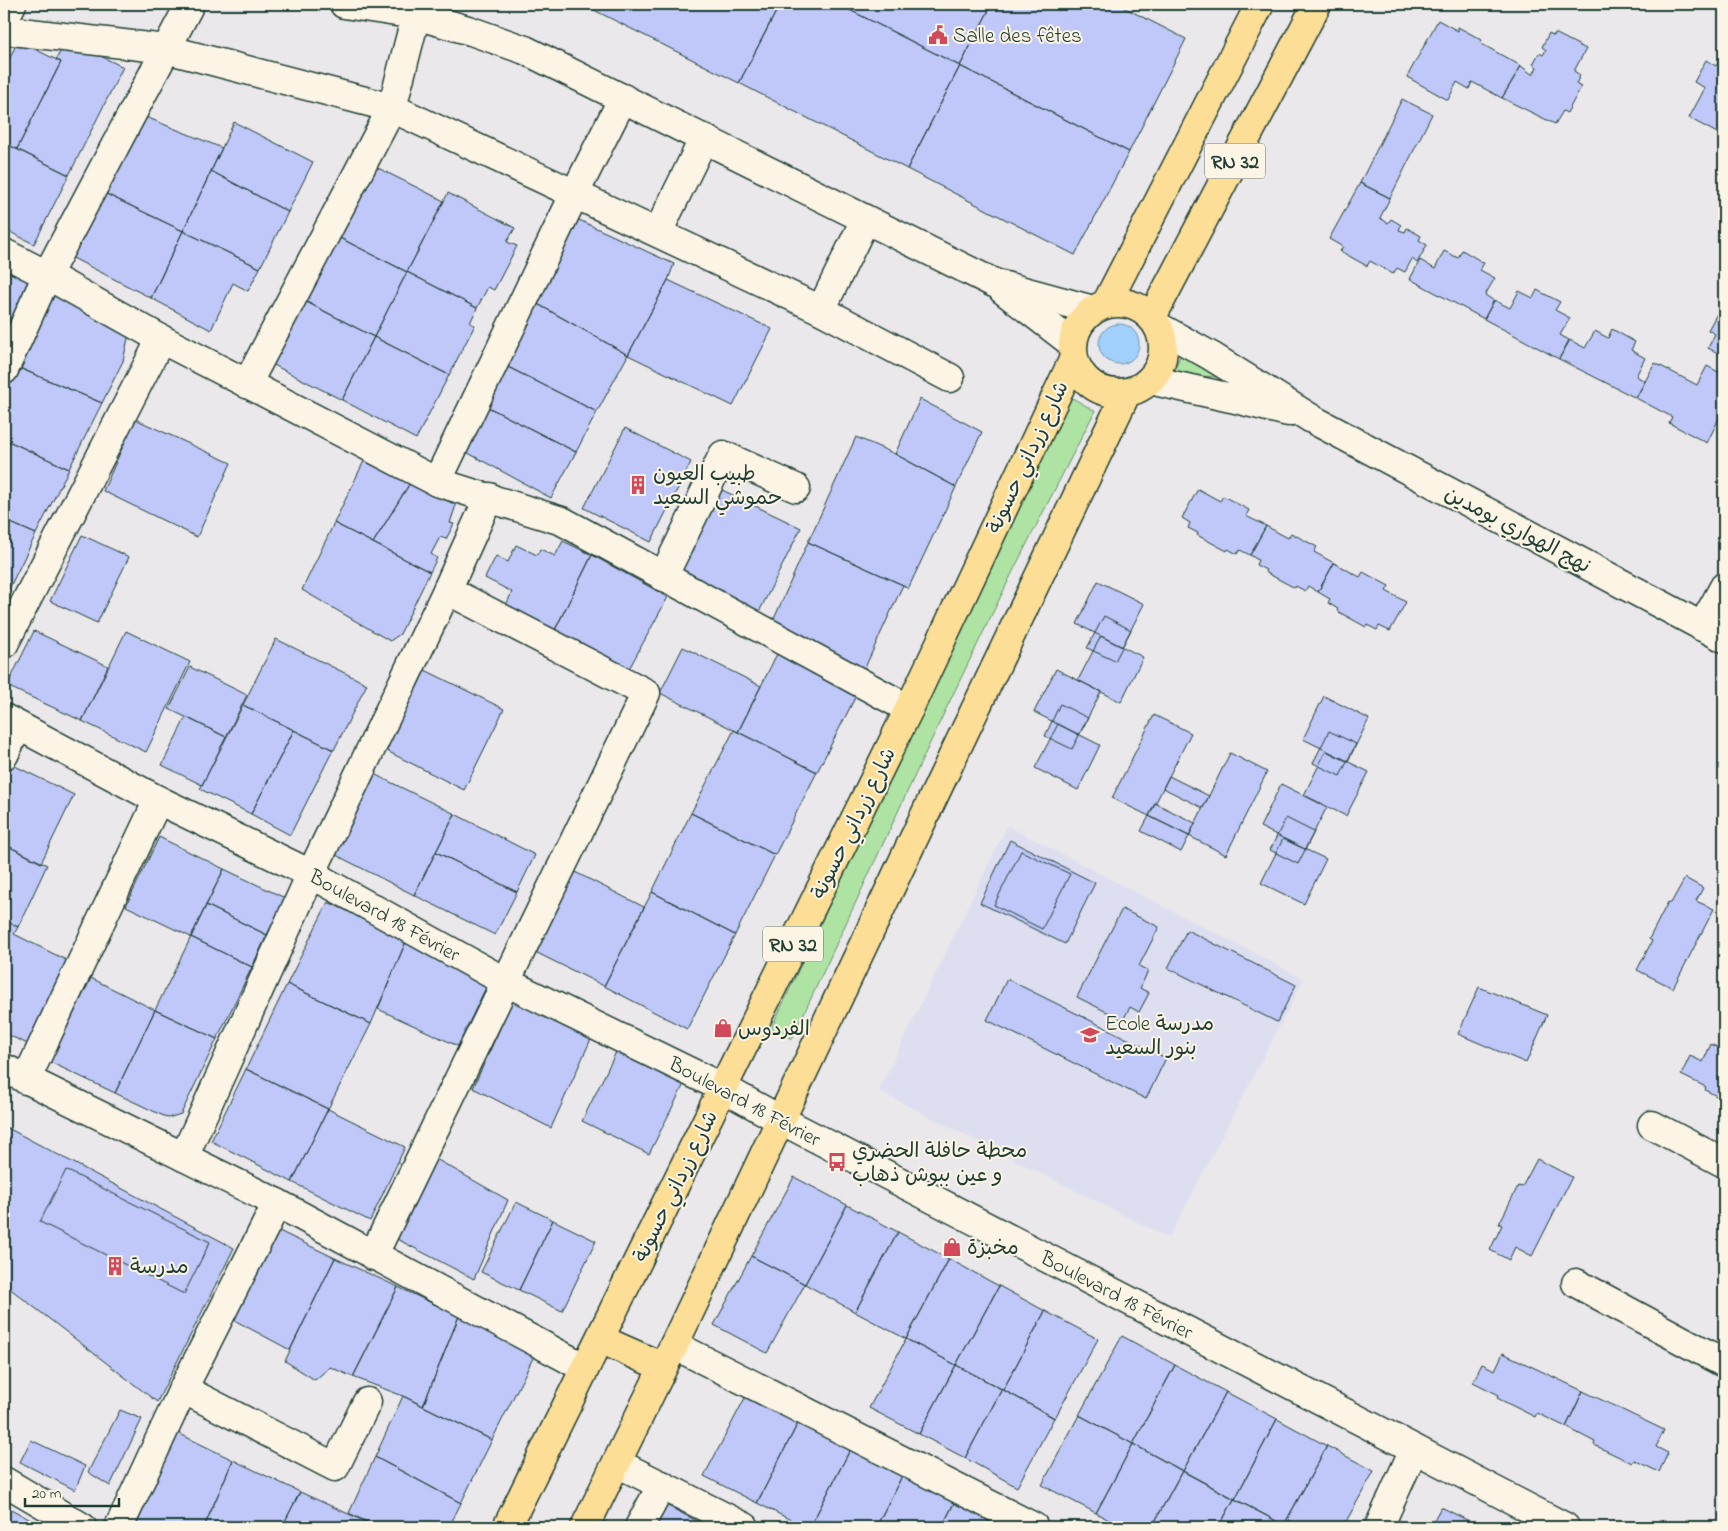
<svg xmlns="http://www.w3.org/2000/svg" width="1728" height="1531" viewBox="0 0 1728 1531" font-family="'Indie Flower','Playpen Sans Arabic',sans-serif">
<rect width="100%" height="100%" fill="#eae8eb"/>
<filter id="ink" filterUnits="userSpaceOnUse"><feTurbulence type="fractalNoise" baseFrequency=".02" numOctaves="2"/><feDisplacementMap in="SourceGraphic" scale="10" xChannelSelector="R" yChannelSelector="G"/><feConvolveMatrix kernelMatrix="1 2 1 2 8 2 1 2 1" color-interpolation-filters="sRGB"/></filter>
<g filter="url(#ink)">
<!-- built -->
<path fill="#dddeef" d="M1007,826L1304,979L1169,1238L879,1091Z"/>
<!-- green -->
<path fill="#afe3a4" stroke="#67906c" d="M1182,350L1219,377L1173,375Z
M1067,395L1095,411L1015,567L944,713L792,1039L771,1029Z"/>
<!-- water -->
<path fill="#a1d0fd" stroke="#6d95ad" d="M1099 344a20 20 0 1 1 40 0a20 20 0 1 1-40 0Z"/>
<!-- building -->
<path fill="#bfc8f9" stroke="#1f3d34" d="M582,4H780L739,83Z
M780,4H838L960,66L907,169L739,83Z
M838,4H992L960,66Z
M992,4H1117L1186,39L1129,152L960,66Z
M1438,20L1458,31V27L1482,40L1480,43L1521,66L1502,98L1472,82L1469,89L1457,82L1448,100L1407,77Z
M1549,33L1554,36L1555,33L1586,49L1574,71L1580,75L1576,84L1581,87L1567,113L1563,111L1555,124L1502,98L1521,66L1533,75L1537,67L1533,64L1539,53L1543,55L1546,50L1542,47Z
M66,39L123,67L69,175L17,149L61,62L56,60Z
M18,41L61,62L17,149L4,143V69Z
M1720,59L1724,61V124L1719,134L1689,118L1705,88L1694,82L1706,60L1716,66Z
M960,66L1129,152L1075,255L907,169Z
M1402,99L1432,114L1390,198L1360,183Z
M136,113L222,148L183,231L100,191Z
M234,122L313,162L288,212L211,171Z
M4,143L69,175L34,244L4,229Z
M368,163L444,201L407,272L332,234Z
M211,171L288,212L260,268L183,231Z
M1360,183L1390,198L1380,218L1388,223L1391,219L1401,225L1399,230L1405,232L1407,228L1421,236L1419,240L1427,245L1417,263L1412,259L1405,272L1397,268L1393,274L1370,261L1367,266L1340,251L1343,247L1329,239Z
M100,191L183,231L151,298L69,256Z
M448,193L515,228L507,242L517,246L494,290L488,287L477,308L407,272Z
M566,214L674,264L668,280L628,355L527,298Z
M183,231L260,268L248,291L233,283L211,330L151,298Z
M332,234L407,272L374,337L299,298Z
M1462,250L1484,263L1480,270L1495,278L1485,295L1494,301L1484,319L1410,279L1420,260L1435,269L1444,251L1458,258Z
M4,268L33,281L4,338Z
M407,272L477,308L470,323L475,325L449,375L374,337Z
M668,280L772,329L733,406L628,355Z
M1537,290L1560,302L1555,310L1570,318L1560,335L1569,340L1559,359L1484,319L1494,300L1510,308L1519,291L1533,298Z
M55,291L131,325L123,361L102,403L17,367Z
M299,298L374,337L342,400L266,361Z
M527,298L628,355L597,412L498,362Z
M1720,308L1724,310V356L1708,348L1715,334L1708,330Z
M1612,329L1635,342L1631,350L1645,358L1636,376L1645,381L1636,398L1559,359L1570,340L1585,348L1595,331L1608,338Z
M374,337L449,375L416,439L342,400Z
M1724,361V375L1719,372Z
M498,362L597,412L576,452L478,402Z
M1655,363L1697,385L1707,366L1724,375V408L1707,443L1669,423L1672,417L1636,398Z
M17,367L102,403L69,469L4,439V393Z
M920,399L982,432L956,487L895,454Z
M478,402L576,452L551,498L457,447Z
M135,419L231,463L197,537L103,491Z
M625,428L691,462L651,542L584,508Z
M856,437L895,454L956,487L908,589L903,585L808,542Z
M4,439L69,469L36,534L4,520Z
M364,461L410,483L373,543L334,523Z
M410,483L456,505L450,523L454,524L446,539L440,537L431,554L437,558L430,572L373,543Z
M718,488L801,528L757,616L675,576Z
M1198,489L1220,501L1223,496L1249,510L1246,516L1266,526L1250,555L1240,550L1237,554L1228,549L1227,551L1197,535L1198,533L1188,528L1190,523L1182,518Z
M4,520L36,534L4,599Z
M334,523L430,572L400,634L390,641L302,590Z
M1266,526L1288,538L1291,533L1317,547L1314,552L1334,563L1318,592L1308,586L1305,591L1296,586L1295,588L1265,572L1266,570L1256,565L1258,560L1250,555Z
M82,535L129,557L97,623L50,601Z
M563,541L592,555L551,638L502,614L512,592L485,578L496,556L508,562L516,545L537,555L540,549L555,556Z
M808,542L903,585L862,674L770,628Z
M592,555L668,597L624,678L551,638Z
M1334,563L1360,577L1363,572L1389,586L1386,591L1406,602L1390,631L1379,626L1377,630L1367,625L1366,627L1337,611L1338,609L1328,603L1330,599L1318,592Z
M1098,581L1144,604L1122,647L1077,624Z
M1104,616L1131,630L1115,661L1087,648Z
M34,631L108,666L82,721L7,686Z
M126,631L190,662L146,752L82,721Z
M1101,636L1143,657L1121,702L1078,680Z
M276,639L367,684L334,750L243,705Z
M683,647L761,686L738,732L660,693Z
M779,650L859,690L817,772L738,732Z
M190,667L247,695L226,737L169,709Z
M1056,669L1101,692L1079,735L1034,712Z
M425,670L504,709L464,790L385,750Z
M1324,696L1369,719L1348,761L1303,739Z
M1060,704L1088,718L1072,749L1045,736Z
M243,705L294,730L251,814L200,789Z
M1154,715L1191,733L1149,816L1112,798Z
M186,717L226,737L202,785L162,765Z
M1058,724L1100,745L1078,790L1035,768Z
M294,730L333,750L290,835L251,814Z
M734,730L817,772L775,855L691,813Z
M1329,731L1356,744L1340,776L1313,763Z
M1326,751L1369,772L1346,816L1304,795Z
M1230,753L1267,772L1226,855L1189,836Z
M13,765L74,795L41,863L4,844V783Z
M374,774L455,814L414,895L334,854Z
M1169,776L1209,796L1203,808L1163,788Z
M1281,784L1327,807L1305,849L1260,827Z
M1155,803L1195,823L1189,836L1149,816Z
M691,813L775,855L735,935L652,892Z
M455,814L535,855L517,892L436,852Z
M1149,816L1189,836L1181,852L1141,831Z
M1286,818L1314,832L1298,864L1270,850Z
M159,837L224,869L191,937L126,906Z
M1283,839L1326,859L1304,904L1261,883Z
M1010,840L1095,883L1065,944L980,903Z
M4,844L47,865L18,927L4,920Z
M1021,851L1070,874L1042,929L994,905Z
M436,852L517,892L495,935L414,895Z
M224,869L285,898L267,935L206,905Z
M571,870L644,907L604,986L531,950Z
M1685,878L1703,888L1696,901L1714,909L1673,988L1637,970L1652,941L1649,939L1668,902L1671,903Z
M652,892L735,935L687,1029L604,986Z
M328,902L407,939L371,1024L287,984Z
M206,905L267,935L252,967L191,937Z
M1122,909L1159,927L1139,966L1148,971L1140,988L1149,993L1139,1012L1130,1007L1123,1020L1077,997Z
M4,920L10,923L4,937Z
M10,923L18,927L14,934L72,963L32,1046L4,1033V937Z
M1187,930L1296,985L1277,1022L1168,968Z
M191,937L252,967L217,1039L155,1010Z
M407,939L488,983L458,1046L378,1009Z
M91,978L155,1010L115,1093L50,1062Z
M1007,979L1166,1058L1146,1099L987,1020Z
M287,984L371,1024L328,1109L246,1069Z
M1479,987L1547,1015L1526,1063L1458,1034Z
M516,993L595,1030L551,1128L473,1088Z
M155,1010L217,1039L181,1114L168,1118L115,1093Z
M1711,1044L1724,1051V1100L1705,1090L1706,1087L1681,1075L1690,1056L1703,1062Z
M617,1050L684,1084L649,1154L582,1121Z
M246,1069L328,1109L292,1182L211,1141Z
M328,1109L405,1147L370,1221L292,1182Z
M4,1126L234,1248L157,1402L4,1284Z
M436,1159L508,1200L474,1279L397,1239Z
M1537,1159L1572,1177L1532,1256L1515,1247L1509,1260L1490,1250L1502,1225L1499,1224L1518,1186L1522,1187Z
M66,1170L210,1242L184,1294L40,1222Z
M794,1177L847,1205L805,1284L751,1256Z
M516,1202L553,1220L519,1290L481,1272Z
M847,1205L898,1232L855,1312L805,1284Z
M553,1220L596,1241L562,1311L519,1290Z
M277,1230L335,1258L290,1350L234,1320Z
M898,1232L949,1259L906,1339L855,1312Z
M1724,1247V1264L1717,1260Z
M751,1256L805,1284L767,1353L714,1325Z
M335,1258L398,1287L353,1377L330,1367L315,1380L285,1361Z
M949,1259L999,1286L956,1365L906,1339Z
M999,1286L1045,1311L1003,1390L956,1365Z
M398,1287L459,1316L423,1406L403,1396L353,1377Z
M1045,1311L1098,1339L1055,1418L1003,1390Z
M459,1316L536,1352L492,1440L423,1406Z
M1122,1336L1175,1365L1133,1444L1079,1415Z
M906,1339L956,1365L919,1434L869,1408Z
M1503,1353L1583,1391L1566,1427L1537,1413L1535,1417L1497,1398L1499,1395L1473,1382L1482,1364L1495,1370Z
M956,1365L1002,1389L965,1458L919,1434Z
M1175,1365L1226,1392L1183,1471L1133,1444Z
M1002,1389L1054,1418L1017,1487L965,1458Z
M1583,1391L1664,1430L1656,1447L1668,1453L1659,1472L1634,1460L1632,1463L1594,1445L1595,1442L1566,1427Z
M1226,1392L1277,1419L1235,1499L1183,1471Z
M403,1396L492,1440L461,1503L375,1457Z
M746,1396L798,1423L757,1503L704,1476Z
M120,1410L142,1419L110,1486L88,1472Z
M1079,1415L1133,1444L1096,1513L1042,1485Z
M1277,1419L1327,1446L1284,1525L1235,1499Z
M798,1423L850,1450L810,1527H805L757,1503Z
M178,1433L233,1460L204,1527H134L128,1524Z
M31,1440L85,1466L75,1490L20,1462Z
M1133,1444L1182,1471L1152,1527H1122L1096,1513Z
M1327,1446L1374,1471L1343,1527H1289L1284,1525Z
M850,1450L902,1476L876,1527H810Z
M375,1457L461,1503L449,1527H377L349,1513Z
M233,1460L300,1492L282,1527H204Z
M1182,1471L1234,1499L1219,1527H1152Z
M902,1476L954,1503L942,1527H876Z
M300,1492L364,1521L361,1527H282Z
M1234,1499L1284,1525L1283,1527H1219Z
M954,1503L1001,1527H942Z
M664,1504L708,1527H652Z
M4,1505L43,1527H4Z
M1441,1507L1481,1527H1430Z
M364,1521L377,1527H361Z"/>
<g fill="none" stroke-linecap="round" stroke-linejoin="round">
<!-- minor casing -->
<g stroke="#1f3d34" stroke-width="31">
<g id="minor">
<path d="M4,20L12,4"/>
<path d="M4,30L166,49L392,108L821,310L950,378"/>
<path d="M658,232L704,138"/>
<path d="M4,253L47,275L161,339L437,482L562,521L909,709"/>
<path d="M821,310L865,220"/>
<path d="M4,370L47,275L190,4"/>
<path d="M247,384L392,108L416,15"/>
<path d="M437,482L575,193L623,98"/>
<path d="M663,577L723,455L796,488"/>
<path d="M1702,627L1724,587"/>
<path d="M4,644L161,339"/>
<path id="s1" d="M4,718L158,800L311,874L506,982L723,1088"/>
<path d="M4,755L18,726"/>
<path d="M4,1068L277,1203L585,1368"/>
<path d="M26,1080L158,800"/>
<path d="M1652,1125L1724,1163"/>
<path d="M184,1157L311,874L447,590L489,497"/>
<path d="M373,1256L646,693L447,590"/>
<path d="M1576,1283L1724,1363"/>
<path d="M674,1345L1034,1527"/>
<path d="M183,1389L335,1467L367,1402"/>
<path d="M617,1463L745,1527"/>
<path d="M4,1481L82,1527"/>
<path d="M119,1527L183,1389L277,1203"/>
<path d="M639,1527L662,1485"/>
<path d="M1379,1527L1414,1449"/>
</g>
</g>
<!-- secondary casing -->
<g stroke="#1f3d34" stroke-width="31">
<g id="secondary">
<path d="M344,4L416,15L471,31L525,50L994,283L1093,310"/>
<path d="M1003,290L1073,344"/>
<path d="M1159,327L1211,356L1312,419L1724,638"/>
<path d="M1150,380L1231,398L1288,412"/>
<path id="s2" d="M723,1088L781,1120L1565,1527"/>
</g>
</g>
<!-- primary casing -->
<g stroke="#1f3d34" stroke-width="31">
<path id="primary" d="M1073 348a45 45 0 1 1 90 0a45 45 0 1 1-90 0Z
M1106,304L1260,4
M1152,317L1317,4
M600,1339L663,1367
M507,1527L909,709L1074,358
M585,1527L674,1345L941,781L1127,392"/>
</g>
<!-- minor -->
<use href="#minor" stroke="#fcf5e5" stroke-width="28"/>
<!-- secondary -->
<use href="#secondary" stroke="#fcf5e5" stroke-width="28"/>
<!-- primary -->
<use href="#primary" stroke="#fdde96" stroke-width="28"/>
</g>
</g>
<!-- icons -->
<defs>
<g id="civic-bare" transform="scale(1.5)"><path d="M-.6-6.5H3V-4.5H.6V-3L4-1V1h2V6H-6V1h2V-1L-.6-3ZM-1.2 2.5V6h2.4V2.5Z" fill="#d1495b" stroke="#fcf5e5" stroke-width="2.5" paint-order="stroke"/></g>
<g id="building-bare" transform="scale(1.5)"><path d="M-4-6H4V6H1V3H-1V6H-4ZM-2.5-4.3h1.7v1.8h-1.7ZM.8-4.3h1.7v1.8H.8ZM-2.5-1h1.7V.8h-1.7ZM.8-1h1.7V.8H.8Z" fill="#d1495b" stroke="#fcf5e5" stroke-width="2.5" paint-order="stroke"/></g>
<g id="shop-bare" transform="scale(1.5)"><path d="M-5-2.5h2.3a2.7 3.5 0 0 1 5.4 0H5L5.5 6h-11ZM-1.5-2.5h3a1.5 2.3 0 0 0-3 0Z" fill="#d1495b" stroke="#fcf5e5" stroke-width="2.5" paint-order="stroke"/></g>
<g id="school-bare" transform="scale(1.5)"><path d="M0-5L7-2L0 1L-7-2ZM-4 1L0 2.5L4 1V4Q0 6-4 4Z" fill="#d1495b" stroke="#fcf5e5" stroke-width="2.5" paint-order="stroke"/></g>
<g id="bus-bare" transform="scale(1.5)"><path d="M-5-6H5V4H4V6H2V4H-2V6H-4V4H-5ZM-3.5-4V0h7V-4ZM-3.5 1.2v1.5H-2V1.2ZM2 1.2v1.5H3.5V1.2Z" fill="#d1495b" stroke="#fcf5e5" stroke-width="2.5" paint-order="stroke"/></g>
</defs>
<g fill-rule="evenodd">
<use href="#civic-bare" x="938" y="35"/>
<use href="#building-bare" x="638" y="485"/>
<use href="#shop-bare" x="723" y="1028"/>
<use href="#school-bare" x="1090" y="1035"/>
<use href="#bus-bare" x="837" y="1162"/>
<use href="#shop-bare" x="952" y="1247"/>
<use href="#building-bare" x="115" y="1266"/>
</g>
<g text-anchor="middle" stroke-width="4" stroke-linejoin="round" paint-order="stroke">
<!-- shield labels -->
<g fill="#fcf5e5" stroke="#617469" stroke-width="1">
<rect x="1205" y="143.5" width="60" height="35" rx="4"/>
<rect x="763" y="926.5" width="60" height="35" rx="4"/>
</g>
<g font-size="20" font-weight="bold" fill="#1f3d34">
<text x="1235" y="168">RN 32</text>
<text x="793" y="951">RN 32</text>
</g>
<!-- poi labels -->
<g font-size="21" fill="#1f3d34" stroke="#fcf5e5" text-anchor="start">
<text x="953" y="42">Salle des fêtes</text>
<text x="653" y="480">طبيب العيون<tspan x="653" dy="24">حموشي السعيد</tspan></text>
<text x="1105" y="1030">Ecole مدرسة<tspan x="1105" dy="24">بنور السعيد</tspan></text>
<text x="738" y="1035">الفردوس</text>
<text x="852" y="1157">محطة حافلة الحضري<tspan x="852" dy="24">و عين ببوش ذهاب</tspan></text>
<text x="967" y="1254">مخبزة</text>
<text x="130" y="1273">مدرسة</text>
</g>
<!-- street labels -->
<g font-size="21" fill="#1f3d34" stroke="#fcf5e5">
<text transform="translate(1027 457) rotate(-65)" y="7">شارع زرداني حسونة</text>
<text transform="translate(1518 529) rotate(28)" y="7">نهج الهواري بومدين</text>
<text transform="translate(853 823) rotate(-64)" y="7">شارع زرداني حسونة</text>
<text dy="7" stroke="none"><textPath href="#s1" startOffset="429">Boulevard 18 Février</textPath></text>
<text transform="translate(745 1101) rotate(28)" y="7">Boulevard 18 Février</text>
<text transform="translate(675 1186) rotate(-64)" y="7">شارع زرداني حسونة</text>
<text dy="7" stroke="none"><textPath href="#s2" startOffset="445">Boulevard 18 Février</textPath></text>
</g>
</g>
<!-- margin -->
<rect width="1728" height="1531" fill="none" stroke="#fcf5e5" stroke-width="20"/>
<rect x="10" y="10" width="1708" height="1511" fill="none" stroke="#1f3d34" stroke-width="2" filter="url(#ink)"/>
<!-- scale -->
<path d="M25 1498v8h94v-8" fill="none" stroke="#1f3d34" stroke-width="2.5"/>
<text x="32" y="1498" font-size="15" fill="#1f3d34" stroke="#fcf5e5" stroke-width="4" paint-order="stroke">20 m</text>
</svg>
